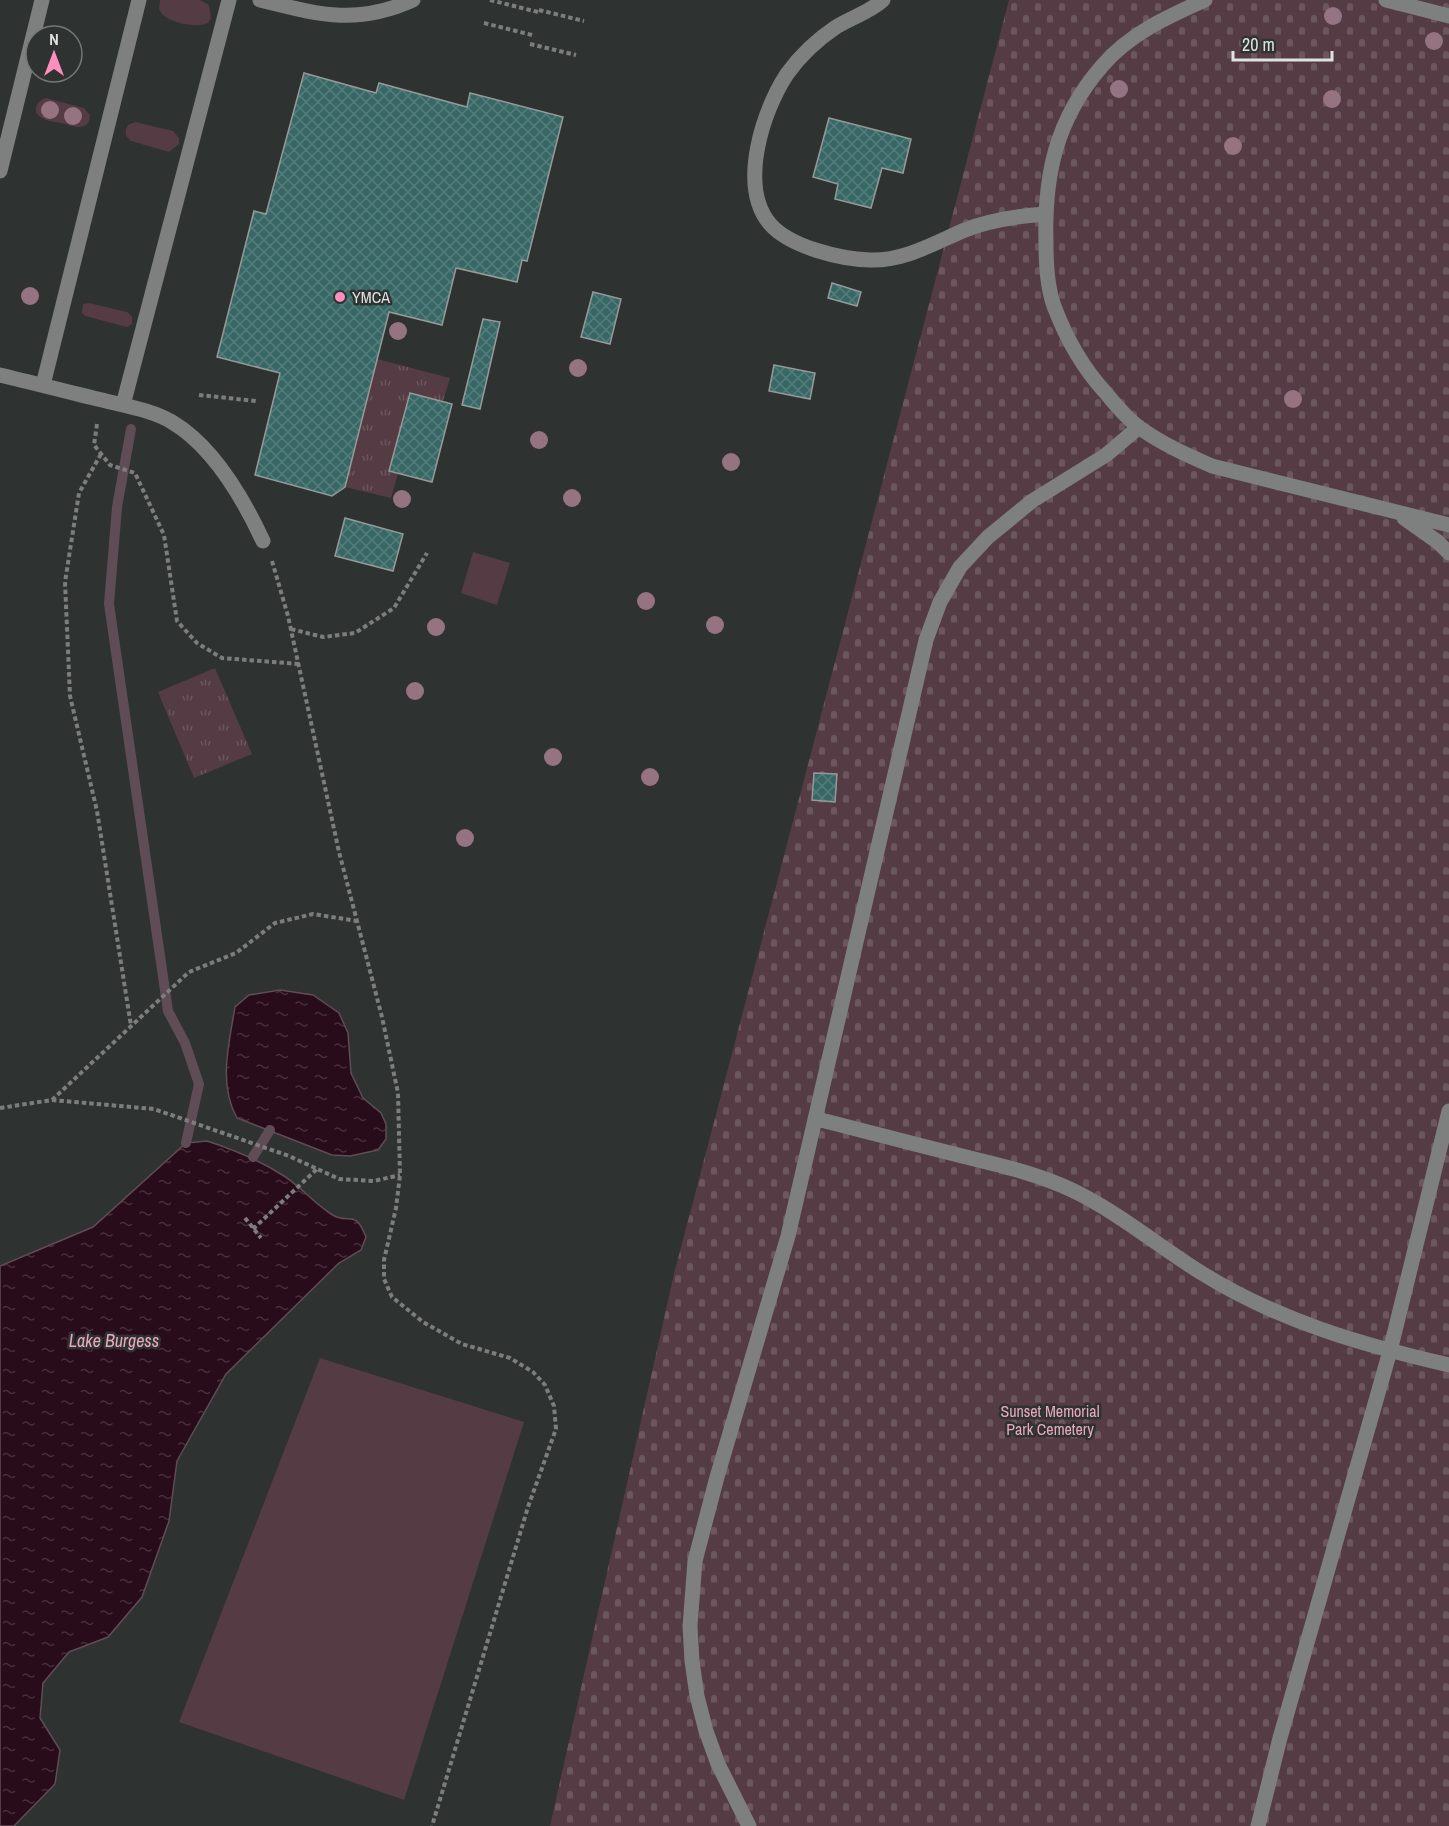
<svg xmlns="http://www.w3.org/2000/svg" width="1449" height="1826" viewBox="0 0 1449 1826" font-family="'Archivo Narrow',sans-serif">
<defs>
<pattern id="cemetery-stones" width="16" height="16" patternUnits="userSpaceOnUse" patternTransform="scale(1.5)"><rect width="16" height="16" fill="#543b44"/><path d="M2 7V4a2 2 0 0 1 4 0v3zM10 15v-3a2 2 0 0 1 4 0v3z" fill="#6c575f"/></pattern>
<pattern id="park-tufts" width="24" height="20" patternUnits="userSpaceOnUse" patternTransform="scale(1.5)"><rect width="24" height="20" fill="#543b44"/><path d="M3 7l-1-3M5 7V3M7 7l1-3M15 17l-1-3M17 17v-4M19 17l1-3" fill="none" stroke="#6c575f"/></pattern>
<pattern id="water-ripples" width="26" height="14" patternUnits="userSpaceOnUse" patternTransform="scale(1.5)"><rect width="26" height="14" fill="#290c19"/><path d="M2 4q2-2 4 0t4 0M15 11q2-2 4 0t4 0" fill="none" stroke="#482f3a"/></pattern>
<pattern id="building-cross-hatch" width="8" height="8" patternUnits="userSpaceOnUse" patternTransform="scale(1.5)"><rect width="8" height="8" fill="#386865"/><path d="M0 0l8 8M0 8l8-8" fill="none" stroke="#547d7b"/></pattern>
</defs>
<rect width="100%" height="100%" fill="#2e3231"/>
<!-- grass -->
<path fill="#543b44" d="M160,0H200L209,5L211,18L208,23C196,29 163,22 159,9Z
M46,98L84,108L90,115C90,133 72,126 61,123C55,122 47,121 42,118C31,112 36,101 46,98Z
M135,122L173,131L179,138V144L169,152L131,141C125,136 124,132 128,125Z
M89,303L127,312L132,316V324L128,327L123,326L85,316L82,313L83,304Z
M473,552L510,563L497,605L461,593Z
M320,1358L524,1422L404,1800L179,1722Z"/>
<!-- cemetery -->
<path fill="url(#cemetery-stones)" d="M1009,0H1449V1826H550L674,1274Z"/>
<!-- park -->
<path fill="url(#park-tufts)" d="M377,359L450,378L443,401L409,393L389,471L398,474L391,498L345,487Z
M215,668L252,754L194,778L158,692Z"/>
<!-- water -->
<path fill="url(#water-ripples)" stroke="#604c55" stroke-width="1.5" d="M280,990L313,995L339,1013L348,1033L351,1073L363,1098L381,1113L386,1124V1139L378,1150L350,1156L332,1155L237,1118C218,1084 229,1044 235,1007L249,995Z
M207,1141C235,1150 259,1160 284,1176C301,1187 314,1203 331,1214C349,1226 354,1207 366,1237L361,1250L339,1263L226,1374L177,1461L169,1521L142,1597L108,1637L69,1652L43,1683L40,1718L60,1750L55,1784L14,1826H0V1266L93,1227L186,1143Z"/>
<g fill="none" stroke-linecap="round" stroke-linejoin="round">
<!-- stream -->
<path stroke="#604c55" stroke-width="10" d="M131,429L117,507L109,604L168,1011L185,1043L199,1084L186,1143
M253,1157L270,1130"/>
</g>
<!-- building -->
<path fill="url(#building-cross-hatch)" stroke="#969a99" stroke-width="1.5" d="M304,73L376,93L379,83L467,107L470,93L563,117L527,261L522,260L517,282L456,268L442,325L389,312L345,487L332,496L255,475L280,373L217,357L254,211L266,214Z
M829,118L911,139L903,173L882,168L871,208L835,199L838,184L813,177Z
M832,283L861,292L857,306L828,298Z
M593,292L621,299L610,344L581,337Z
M483,319L500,322L480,409L462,405Z
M774,365L815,373L810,399L769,391Z
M410,393L452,404L432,482L389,471Z
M345,518L403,534L393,571L335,556Z
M814,773L837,774L835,802L812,800Z"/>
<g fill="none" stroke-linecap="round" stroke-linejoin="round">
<!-- path -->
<path stroke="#7b7e7d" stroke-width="4" stroke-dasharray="4.5 3" stroke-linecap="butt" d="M490,0L538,12
M539,10L584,21
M484,23L532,35
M530,44L576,55
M199,395L256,401
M97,424L94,445L110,465L135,473L164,535L177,621L197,643L222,658L299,664
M101,454L79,493L65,582L70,696L97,811L131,1026
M272,561L288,616L339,852L382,1017L398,1093L400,1175L396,1208L384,1260V1279L392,1297L423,1322L462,1344L510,1358L533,1372L545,1385L554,1406L556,1429L528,1507L432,1826
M291,629L323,637L355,633L394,608L427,553
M52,1100L189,972L236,953L275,923L313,914L357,921
M0,1108L52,1100L154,1109L289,1156L339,1179L374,1181L400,1175
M245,1218L261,1238
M253,1229L317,1169"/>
<!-- minor -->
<path stroke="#7e7f7f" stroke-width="15" d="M260,0C317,14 356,26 413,0
M883,0C870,12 852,17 836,27C818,39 800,56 787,74C763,110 738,186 770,224C790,247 840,259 870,260C905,261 934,243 965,230C990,220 1019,216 1045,214
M1205,0C1167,17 1129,34 1102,66C1056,119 1044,175 1046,243C1046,264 1047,287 1054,306C1066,338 1082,367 1105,392C1116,405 1126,418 1140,428C1162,444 1187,455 1212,466L1449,525
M1386,0L1449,16
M0,171L42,0
M0,375C34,383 68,392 102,400C125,406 152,410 172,422C214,447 243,498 263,541
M43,385L139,0
M123,405L229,0
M1404,518L1438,542L1449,553
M817,1119C865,1131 913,1144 962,1156C999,1165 1039,1174 1074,1191C1119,1213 1157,1245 1200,1272C1276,1320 1362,1345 1449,1365
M749,1826L718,1764L706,1731L697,1696L692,1661L690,1626L695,1561L717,1477L788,1236L926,640L940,602L960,567L988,537L1032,501L1106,455L1139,427
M1258,1826L1280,1738L1390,1351L1449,1111"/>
</g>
<!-- trees -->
<g fill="#957380">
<circle cx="1333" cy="16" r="9"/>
<circle cx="1434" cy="41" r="9"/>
<circle cx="1119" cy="89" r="9"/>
<circle cx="1332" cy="99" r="9"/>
<circle cx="50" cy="110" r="9"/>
<circle cx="73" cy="116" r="9"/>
<circle cx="1233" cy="146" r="9"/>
<circle cx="30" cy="296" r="9"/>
<circle cx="398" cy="331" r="9"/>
<circle cx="578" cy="368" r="9"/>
<circle cx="1293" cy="399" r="9"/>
<circle cx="539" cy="440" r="9"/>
<circle cx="731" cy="462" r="9"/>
<circle cx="572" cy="498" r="9"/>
<circle cx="402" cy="499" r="9"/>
<circle cx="646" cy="601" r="9"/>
<circle cx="715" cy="625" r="9"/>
<circle cx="436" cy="627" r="9"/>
<circle cx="415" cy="691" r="9"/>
<circle cx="553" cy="757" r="9"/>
<circle cx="650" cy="777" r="9"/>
<circle cx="465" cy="838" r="9"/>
</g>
<!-- markers -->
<circle fill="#fe8ebb" stroke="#2e3231" stroke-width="2" cx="340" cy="297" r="6"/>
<g text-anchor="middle" stroke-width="5" stroke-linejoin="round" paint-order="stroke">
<!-- poi labels -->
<g font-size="16" fill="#e0e2e2" stroke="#2e3231" text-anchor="start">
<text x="352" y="303">YMCA</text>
</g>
<!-- park labels -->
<g font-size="16" fill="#eaa8c0" stroke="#2e3231">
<text x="1050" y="1417">Sunset Memorial<tspan x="1050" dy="18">Park Cemetery</tspan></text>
</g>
<!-- water labels -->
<g font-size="18" font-style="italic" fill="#eaa9c1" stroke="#2e3231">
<text x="114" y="1347">Lake Burgess</text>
</g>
</g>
<!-- north arrow -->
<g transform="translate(54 54)"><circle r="28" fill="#2e3231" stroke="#757878" stroke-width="1.5"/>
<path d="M0-4.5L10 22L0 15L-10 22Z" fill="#fe8ebb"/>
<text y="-9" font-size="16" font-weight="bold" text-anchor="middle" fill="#e0e2e2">N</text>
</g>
<!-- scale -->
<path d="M1233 51v9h99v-9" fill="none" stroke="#e0e2e2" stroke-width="3"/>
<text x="1242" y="51" font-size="18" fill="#e0e2e2" stroke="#2e3231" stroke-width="4.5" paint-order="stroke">20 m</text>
</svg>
